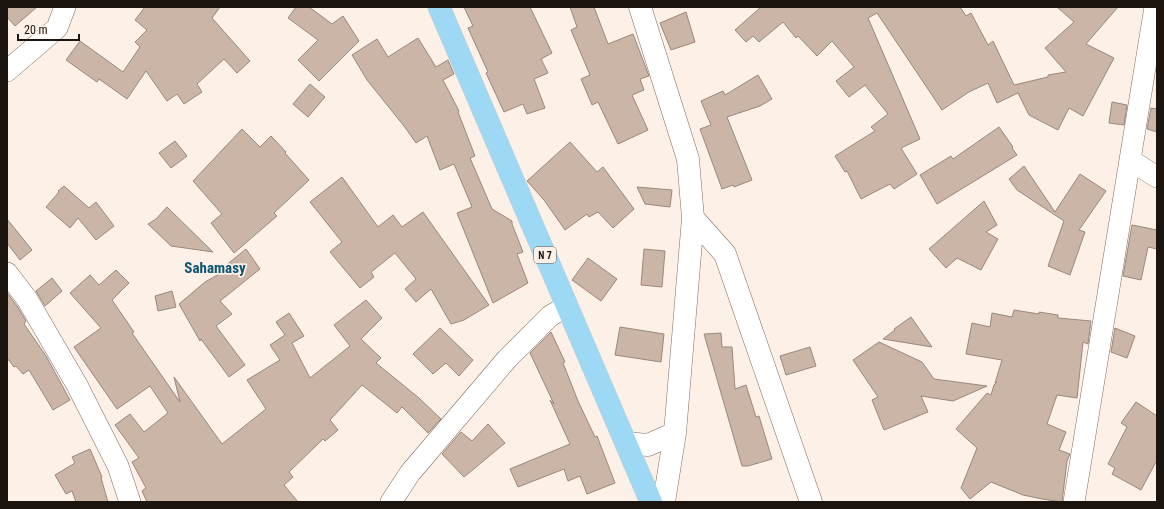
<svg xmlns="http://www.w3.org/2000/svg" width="1164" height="509" viewBox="0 0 1164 509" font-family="'Roboto Condensed',sans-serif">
<rect width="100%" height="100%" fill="#fdf0e7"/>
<!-- building -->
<path fill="#cab5a7" stroke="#9b877b" d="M7,7H37L15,26L7,17Z
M145,7H220L212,18L250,61L237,73L224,59L197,84L202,92L184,104L177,94L167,101L146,71L127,99L99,79L97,82L66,60L80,41L123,72L140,47L135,42L147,30L135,20Z
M296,7H309L332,24L343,16L359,41L319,81L298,60L318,40L288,18Z
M464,7H530L552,53L541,59L548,73L534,79L545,108L527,114L523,104L504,112L486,73L488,72L468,28L473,26Z
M570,7H594L608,44L633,34L649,76L640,79L644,90L632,95L648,130L618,144L598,102L592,105L581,79L590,75L571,30L577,27Z
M761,7H960L966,16L971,13L988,45L993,41L1014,85L1048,77V75L1066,72L1045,48L1074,22L1057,7H1118L1086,44L1114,58L1083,116L1069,108L1058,130L1029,115L1018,93L997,103L988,83L969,92L942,110L877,13L868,18L920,139L901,148L917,174L894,189L890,184L861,199L847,171L845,172L835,156L875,131L871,127L888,114L865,85L849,97L836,81L854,67L832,41L817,56L798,36L796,38L783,22L759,42L753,36L746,42L735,30Z
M686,12L695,42L671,50L660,23Z
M418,38L436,67L448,60L454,74L443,80L459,111L458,112L475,156L470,158L492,209L512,221V224L523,252L517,254L528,283L493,303L457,213L472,207L454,164L440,170L427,136L416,143L404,126L367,80L352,55L377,39L388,57Z
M758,75L772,99L760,106L727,117L752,180L734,187L733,185L722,189L700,129L711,125L701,101L723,91L725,95Z
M310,84L325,97L308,117L293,104Z
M1112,102L1127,105L1124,125L1109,123Z
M1151,108L1157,109V132L1147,129Z
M999,127L1013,147L1012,148L1017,155L937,204L920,175L951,156L953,159Z
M242,129L260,147L271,136L286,152L285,153L309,180L274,213L277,216L234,253L211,223L222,214L193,181Z
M175,141L187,156L171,168L159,153Z
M570,142L597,172L603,167L634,209L613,228L598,212L589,217L587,214L565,230L544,200L527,181Z
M1024,166L1055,212L1080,174L1106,191L1079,230L1085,232L1070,275L1048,266L1064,221L1017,190L1009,179Z
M342,177L378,227L393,215L402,227L423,212L489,305L464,320L451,324L431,289L416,302L405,289L416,279L395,253L371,272L374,277L360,288L330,252L342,242L310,202Z
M64,186L89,208L96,202L114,226L96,240L78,218L70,228L46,207L59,192L58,191Z
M637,187L672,190L670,207L645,204Z
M984,201L997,225L986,232L998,239L981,270L957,258L946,268L929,249Z
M167,207L213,252L171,246L148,224L156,219Z
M7,219L32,250L20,260L7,243Z
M1132,225L1157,230V249L1148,247L1141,280L1123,276Z
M246,249L260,269L220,301L232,314L216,326L245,365L229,377L201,339L200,341L179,304L205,282L221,273L219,271Z
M644,249L665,251L662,287L641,285Z
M588,258L617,279L601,301L572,280Z
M116,270L129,283L112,300L134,332L132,333L180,402L174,377L222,444L266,409L247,380L280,360L270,345L285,335L276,322L289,313L304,336L292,343L310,378L350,346L334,325L366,300L382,318L361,339L381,358L376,363L419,398L441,419L428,433L402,407L397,413L362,385L330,420L338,430L325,441L323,439L289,472L293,477L284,485L298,502H147L142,491L146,488L132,462L139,458L115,425L130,414L144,432L168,413L150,386L117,409L74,347L101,328L70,293L90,275L99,285Z
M52,278L62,291L45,306L36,291Z
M172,291L176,307L158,311L155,296Z
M7,293L17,306L26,321L24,324L46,356L70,400L53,410L29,370L23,374L16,366L14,367L7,358Z
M1014,310L1039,314V312L1058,315V318L1091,321L1088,344L1083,342L1077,398L1057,395L1047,424L1066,432L1059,450L1070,454L1067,461L1062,502L1042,499L1023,495L991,482L970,499L961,488L977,448L956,429L987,393L991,395L994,385L997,382L995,383L1002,360L966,354L972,323L990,327L992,313L1012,317Z
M911,317L932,347L883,339L895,330L894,329Z
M620,327L664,334L661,362L615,355Z
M440,328L473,360L459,376L446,363L433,374L413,354Z
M1115,328L1135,336L1127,358L1111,352Z
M551,332L565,362L563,363L578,401L595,437L597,436L615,483L587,494L580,476L568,481L564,469L518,487L510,469L570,444L550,400L554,404L530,353Z
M721,333L722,347H732L735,389L746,385L756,417L759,416L772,459L748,466H742L704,334Z
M879,342L922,362L934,379L987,386L953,401L921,396L928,412L884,430L872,400L878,397L853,360Z
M810,347L816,366L786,375L780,356Z
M1136,402L1157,416V460L1141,490L1112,474L1115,468L1108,464L1127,427L1121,423Z
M488,424L505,443L464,477L442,454L461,432L472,441Z
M90,449L102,477L101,478L108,502H76L72,491L66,494L55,475L75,463L72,457Z"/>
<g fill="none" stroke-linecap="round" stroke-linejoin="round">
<!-- minor casing -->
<g stroke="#7e6b5f" stroke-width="22">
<path id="minor" d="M7,71L57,28L65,7
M1130,160L1157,177
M7,273L27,299L77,385L118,466L130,502
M391,502L410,473L507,359L550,316L567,306
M1074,502L1155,7"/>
</g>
<!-- tertiary casing -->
<g stroke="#7e6b5f" stroke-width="23">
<path id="tertiary" d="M640,7L688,159L693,218L675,433L664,502
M693,218L725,254L811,502
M626,443L648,445L675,433"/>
</g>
<!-- primary casing -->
<g stroke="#d1d0cf" stroke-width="23">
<path id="primary" d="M439,7L651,502"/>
</g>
<!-- minor -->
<use href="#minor" stroke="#fff" stroke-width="21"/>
<!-- tertiary -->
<use href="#tertiary" stroke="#fff" stroke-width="22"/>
<!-- primary -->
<use href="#primary" stroke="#9dd8f4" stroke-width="22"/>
</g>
<g text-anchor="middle" stroke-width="3.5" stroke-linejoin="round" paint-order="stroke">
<!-- shield labels -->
<rect fill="#fdf0e7" stroke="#5f5650" stroke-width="1" x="534" y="247" width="22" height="16" rx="3"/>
<g font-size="10" font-weight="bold" fill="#1b140f">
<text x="545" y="259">N 7</text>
</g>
<!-- district labels -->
<g font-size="15" font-weight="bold" fill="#0c5470" stroke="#fdf0e7">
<text x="215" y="273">Sahamasy</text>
</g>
</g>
<!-- border -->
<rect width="1164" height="509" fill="none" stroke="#1b140f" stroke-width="16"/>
<!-- scale -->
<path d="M18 34v6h61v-6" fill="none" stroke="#1b140f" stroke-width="2"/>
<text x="24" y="34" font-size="12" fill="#1b140f" stroke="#fdf0e7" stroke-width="3" paint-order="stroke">20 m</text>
</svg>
